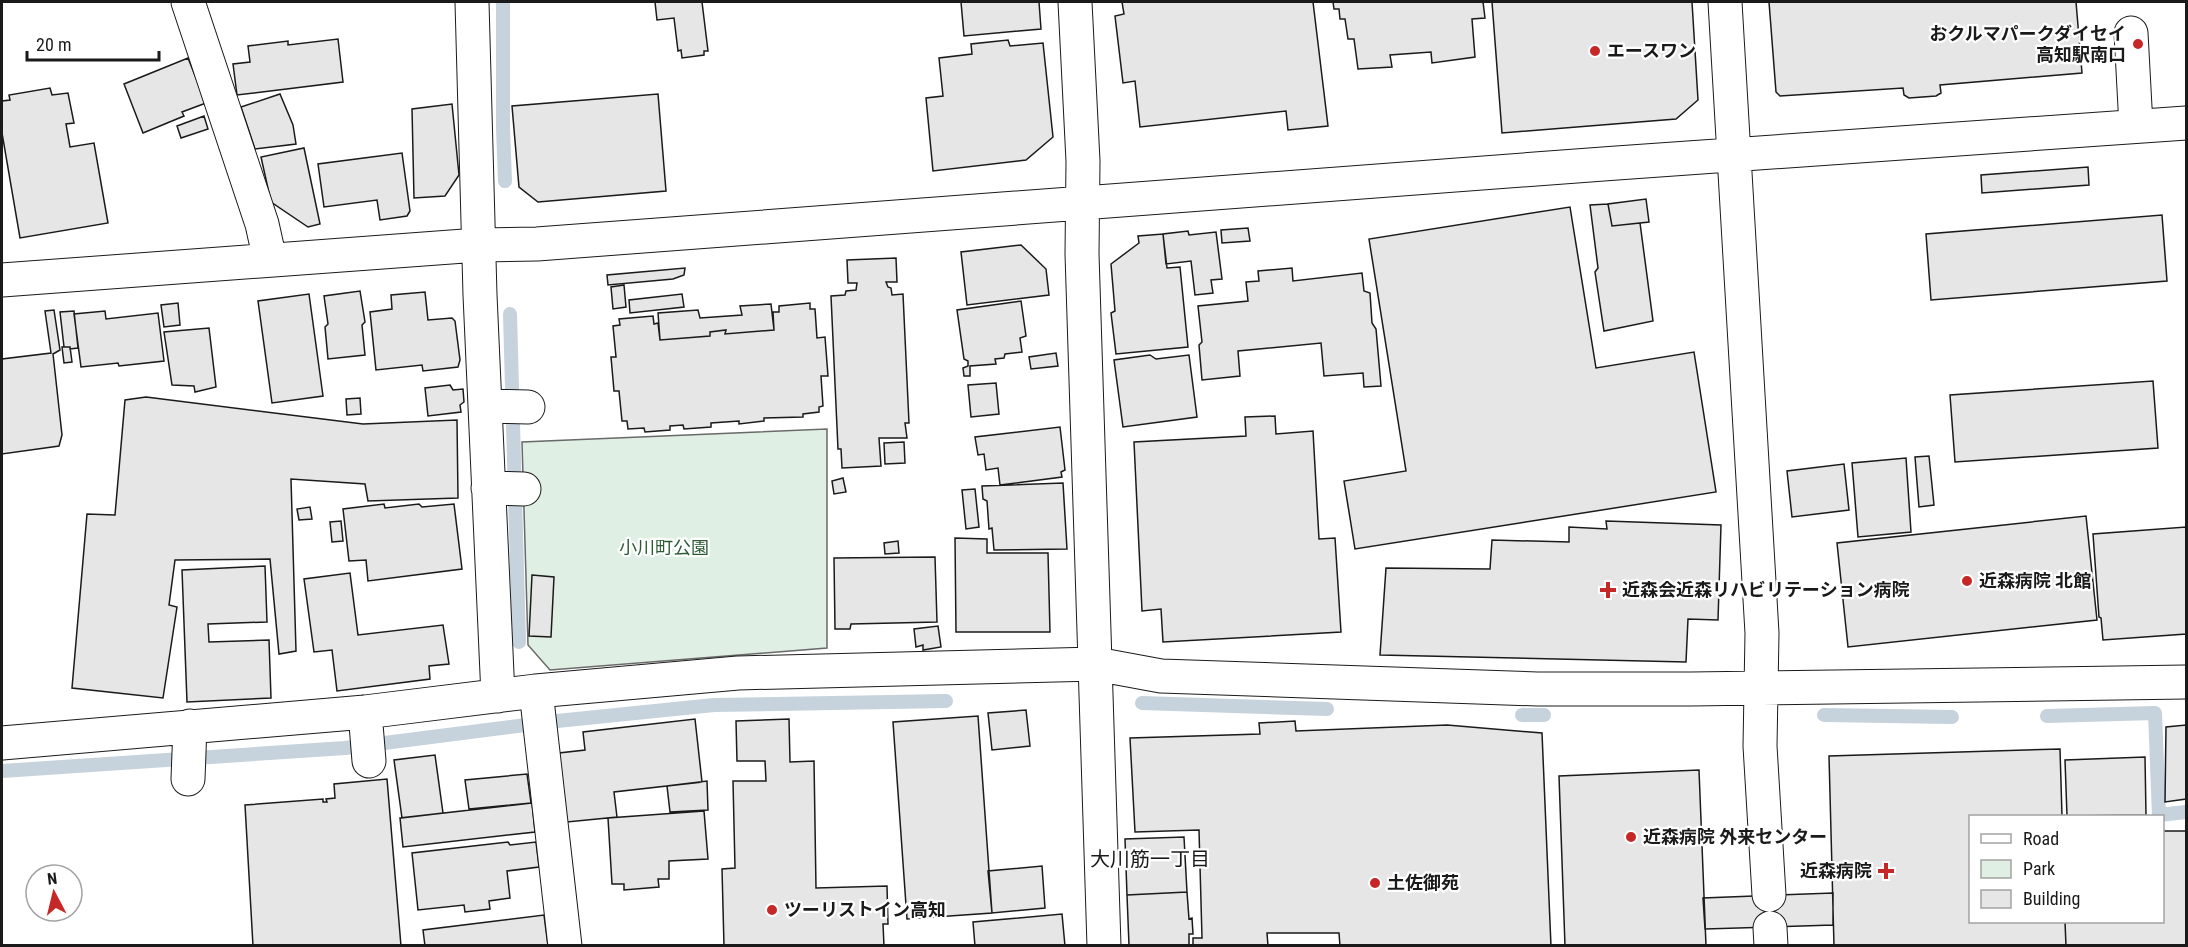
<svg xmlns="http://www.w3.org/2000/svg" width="2188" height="947" viewBox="0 0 2188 947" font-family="'Roboto Condensed','Noto Sans JP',sans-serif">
<rect width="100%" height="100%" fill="#fff"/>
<!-- green -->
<path fill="#e0efe3" stroke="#6a6a6a" stroke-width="1.5" d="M827,429V648L550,670L528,645L522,442Z"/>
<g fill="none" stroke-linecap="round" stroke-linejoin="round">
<!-- stream -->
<path stroke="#c6d2dc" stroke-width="14" d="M503,2V128L505,181
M510,314L519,642
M1142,703L1327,709
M1522,715H1544
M1824,715L1952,717
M2047,716L2155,713L2159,815L2186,812
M2,771L345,748L557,721L714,705L946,701"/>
</g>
<!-- building -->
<path fill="#e6e6e6" stroke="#1a1a1a" stroke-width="1.5" d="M655,2H702L708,51H704V55L682,58L681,50L678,51L674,18L657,20Z
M961,2H1039L1041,29L964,36Z
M1122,2H1313L1328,126L1288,130L1286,111L1140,127L1135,81L1123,83L1115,16L1124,14Z
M1333,2H1483L1485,18L1472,19L1475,57L1432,63L1431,52L1390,55L1392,67L1358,69L1354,39H1348L1345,19H1340L1339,9H1334Z
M1492,2H1692L1698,100L1676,119L1502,133Z
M1769,2H2076L2082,73L1940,85L1941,93L1936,96L1909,98L1904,95L1903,88L1780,96L1776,92Z
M338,39L343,82L237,95L233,64L250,62L248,46L288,41V45Z
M1008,40L1010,46L1043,43L1053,137L1026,160L933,171L926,98L943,96L939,58L972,54L971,44Z
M188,58L206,103L182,112L184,116L143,133L124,84Z
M50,88L52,95L68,93L74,123L66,124L70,147L94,143L108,223L20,238L2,133V101L10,100L9,95Z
M280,94L293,125L296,144L255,149L241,107Z
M658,94L666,191L538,202L519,187L512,106Z
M452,104L459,175L445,196L414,198L412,109Z
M204,116L208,129L181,138L177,126Z
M304,148L320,224L308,227L271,202L261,157Z
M402,153L410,211L407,216L380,220L377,200L324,207L318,164Z
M2088,167L2089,185L1982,193L1981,175Z
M1646,199L1649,222L1612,226L1608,204Z
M1608,204L1612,226L1640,223L1653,321L1604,331L1595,272L1598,268L1590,205Z
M1570,207L1596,368L1694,352L1716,492L1355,549L1344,481L1406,471L1369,239Z
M2162,215L2167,281L1931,300L1926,234Z
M1248,228L1250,241L1222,243L1221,230Z
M1188,231L1189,235L1216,232L1222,279L1211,280L1213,293L1195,295L1191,261L1166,264L1163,234Z
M1163,234L1167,268L1180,267L1188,347L1116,354L1111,313L1115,311L1111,264L1139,243L1138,236Z
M1021,245L1046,269L1049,295L967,305L961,252Z
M896,258L897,282H886L888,287L891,288L892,295L903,294L909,423H905L907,438H879L881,466L842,468L841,449H838L831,296L845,295L846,291L856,290L857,283H848L847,260Z
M685,268L684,275L673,279L608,285L607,275Z
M1292,268L1293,281L1362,273L1364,291L1370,293L1372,323L1376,329L1381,386L1364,387L1363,373L1324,376L1321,343L1238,351L1240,376L1202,380L1199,345L1202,342L1198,306L1248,301L1246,282L1259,281L1258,271Z
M624,285L626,307L613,309L611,287Z
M360,291L365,322L362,325L365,355L328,359L325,327L328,324L324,296Z
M425,292L428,320L452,318L455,321L460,360L458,367L423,371L422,365L376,370L370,312L392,309L391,295Z
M309,294L323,396L272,403L258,301Z
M682,294L684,307L630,313L629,300Z
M1021,301L1026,336L1020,338L1022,352L1005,354L1004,358L995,359L996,364L970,366V376H964L963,368L968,366V361L964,359L957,310Z
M178,303L180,325L164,327L161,305Z
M810,303V309H815L817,338L825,337L828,376H821L823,406L819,407V412L803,414V417L764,418V421L739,424V421L711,423V427L684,429L683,425L670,426V430L645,432L644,428L628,429L627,421H622L619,391H614L611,357H616L613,326L620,325L619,319L653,316L654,324L658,323L660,340L710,336V332L726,330L725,334L774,330L773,312H779V306Z
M771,304L774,330L725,334L726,330L710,332V336L660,340L658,313L698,310L700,318L742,315L740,306Z
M54,310L60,350L53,354L62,435L59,446L2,454V359L51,353L45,311Z
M74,311L78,348L70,349V347H64L60,312Z
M105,311L106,319L158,313L164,361L119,366L118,363L81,367L74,314Z
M209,328L216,387L195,392L194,386L172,385L164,332Z
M62,347H70L72,362L64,363Z
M1056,353L1058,366L1031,369L1029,357Z
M1150,355L1156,359L1189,355L1197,417L1123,427L1114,360Z
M2153,381L2158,448L1955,462L1950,395Z
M996,383L999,414L971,417L968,385Z
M450,385L453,390L463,389L464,402L460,405L461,412L428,416L425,388Z
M146,397L363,424L457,420L458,498L368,501L365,484L291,479L296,651L279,654L270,559L175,560L169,605L177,607L163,698L72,688L87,514L115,515L125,400Z
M360,398L361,414L347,415L346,399Z
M1275,416L1276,434L1313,431L1319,539L1335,538L1341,632L1163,642L1161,609L1142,611L1134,442L1246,436L1245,417Z
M1060,427L1065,470L1061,472L1062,477L1000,485L998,468L986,470L984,454L978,455L975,437Z
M904,442L905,463L885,464L884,443Z
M1929,456L1934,505L1919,507L1915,457Z
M1906,458L1911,532L1858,537L1852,463Z
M1844,464L1849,510L1792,517L1787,471Z
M843,478L846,492L834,494L832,481Z
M1063,483L1067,549L994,550L992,528L989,529L987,501L983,499L982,486Z
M975,489L979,527L966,529L962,490Z
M384,504L385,508L419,504L422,507L454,504L462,569L368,581L366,560L349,561L343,509Z
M310,507L312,519L299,520L297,509Z
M2086,516L2097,620L1848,647L1837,543Z
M341,521L343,541L332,542L330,522Z
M1606,521L1721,525L1718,620L1688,619L1686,662L1380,655L1386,568L1490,569L1492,540L1569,542V527L1607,529Z
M2186,527V634L2103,640L2101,618L2099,617L2093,534Z
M955,538L987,539V553H1048L1050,632H956Z
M898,541L899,553L885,554L884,543Z
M935,557L937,622L851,624L850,629H835L834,558Z
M265,566L267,622L208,624L209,642L269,640L271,698L187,702L182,570Z
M350,573L358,635L443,625L449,664L429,666L430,679L337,691L332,650L314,652L304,579Z
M532,575L554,577L551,637L529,636Z
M938,626L941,647L923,650V645L916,647L914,629Z
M1026,710L1030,746L992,750L988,713Z
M978,716L992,913L907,919L893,722Z
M695,719L702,782L614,792L617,817L567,822L559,753L585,750L583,732Z
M789,719L790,762L814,761L816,888L887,886L888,924H883L884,946H724L722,869L735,868L733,781H766L765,761H737L736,721Z
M1295,721L1296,731L1447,725L1542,733L1551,946H1340L1339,933H1267L1268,946H1193V938H1202L1199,830L1135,832L1130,738L1260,734L1259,723Z
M2186,725V799L2165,802L2166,727Z
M2060,749L2062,816H1970V922H2065L2066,946H1834L1829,756Z
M435,755L443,813L402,818L394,760Z
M2145,757L2146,815L2067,816L2065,760Z
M1699,770L1706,946H1565L1559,776Z
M527,774L531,803L469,809L465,780Z
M387,779L401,946H253L245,805L323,799V802H327L326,799L335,798L334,784Z
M707,781L708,810L670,812L667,786Z
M532,803L535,832L403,847L400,818Z
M704,811L708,859L669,861V879H658L659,887L624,890V884H612L608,818Z
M2162,831H2186V946H2066L2065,922H2162Z
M1184,837L1187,892L1127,895L1125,839Z
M508,842L510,845L536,842L539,867L507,871L510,898L489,901L490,909L465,912L464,905L418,910L412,853Z
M1042,866L1045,908L992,913L988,871Z
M1187,892L1189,919L1192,918L1193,934H1189V946L1129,945L1127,895Z
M1833,893V925L1705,929L1703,898Z
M1062,914L1065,946H975L973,922Z
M544,915L548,946H425L423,930Z"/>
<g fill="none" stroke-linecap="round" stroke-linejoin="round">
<!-- minor casing -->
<g stroke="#1a1a1a" stroke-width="35">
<path id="minor" d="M188,2L262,224L270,260
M472,2L480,295L498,696
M1075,2L1083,161L1082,254L1104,946
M1725,2L1762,633L1760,746L1769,895
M2131,33L2136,126
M2,280L478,245L537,244C1087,204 1636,159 2186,123
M485,406L528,407
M488,488L524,489
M536,691L565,946
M365,712L369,761
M2,743L365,712L536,691L738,673L1096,664L1161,676L1537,689H1691L2186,682
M188,779L190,726
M1770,928L1771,946"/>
</g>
<!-- minor -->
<use href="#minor" stroke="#fff" stroke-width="33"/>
</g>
<!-- markers -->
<g fill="#c62828" stroke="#fff" stroke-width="2">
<circle cx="2138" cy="44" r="6"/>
<circle cx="1595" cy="51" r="6"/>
<circle cx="1967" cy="581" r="6"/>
<path d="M1605 581h6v6h6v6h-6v6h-6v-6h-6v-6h6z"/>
<circle cx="1631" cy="837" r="6"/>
<path d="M1883 862h6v6h6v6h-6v6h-6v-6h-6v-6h6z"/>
<circle cx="1375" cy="883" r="6"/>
<circle cx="772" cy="910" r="6"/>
</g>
<g text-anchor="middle" stroke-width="4.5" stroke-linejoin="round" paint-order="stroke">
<!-- poi labels -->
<g font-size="18" font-weight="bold" fill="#1a1a1a" stroke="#fff" text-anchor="start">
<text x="2126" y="40" text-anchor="end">おクルマパークダイセイ<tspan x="2126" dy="21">高知駅南口</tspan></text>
<text x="1607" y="57">エースワン</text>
<text x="1979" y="587">近森病院 北館</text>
<text x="1622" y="596">近森会近森リハビリテーション病院</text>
<text x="1643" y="843">近森病院 外来センター</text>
<text x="1872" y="877" text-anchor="end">近森病院</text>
<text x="1387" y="889">土佐御苑</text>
<text x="784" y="916">ツーリストイン高知</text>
</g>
<!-- park labels -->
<g font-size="18" fill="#2b5a34" stroke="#fff">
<text x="664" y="554">小川町公園</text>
</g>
<!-- neighbourhood labels -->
<g font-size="20" fill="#1a1a1a" stroke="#fff">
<text x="1150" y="866">大川筋一丁目</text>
</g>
</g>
<!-- border -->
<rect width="2188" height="947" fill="none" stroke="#1a1a1a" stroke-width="6"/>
<!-- legend -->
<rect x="1969" y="815" width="195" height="108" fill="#ffffff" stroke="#a3a3a3" stroke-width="1.5"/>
<rect x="1981" y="834" width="30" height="9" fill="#ffffff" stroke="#a3a3a3" stroke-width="1.5"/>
<text x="2023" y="845" font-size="18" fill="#1a1a1a">Road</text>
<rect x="1981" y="860" width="30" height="18" fill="#e0efe3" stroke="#a3a3a3" stroke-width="1.5"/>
<text x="2023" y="875" font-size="18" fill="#1a1a1a">Park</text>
<rect x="1981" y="890" width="30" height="18" fill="#e6e6e6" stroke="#a3a3a3" stroke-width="1.5"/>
<text x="2023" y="905" font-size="18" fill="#1a1a1a">Building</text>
<!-- north arrow -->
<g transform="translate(54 893) rotate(353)"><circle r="28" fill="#ffffff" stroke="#a3a3a3" stroke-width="1.5"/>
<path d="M0-4.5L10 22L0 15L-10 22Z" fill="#c62828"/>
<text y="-9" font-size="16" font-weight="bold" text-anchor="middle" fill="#1a1a1a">N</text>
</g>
<!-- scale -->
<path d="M27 51v9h132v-9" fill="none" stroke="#1a1a1a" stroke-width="3"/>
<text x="36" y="51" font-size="18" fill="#1a1a1a" stroke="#ffffff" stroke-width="4.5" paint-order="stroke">20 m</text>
</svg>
